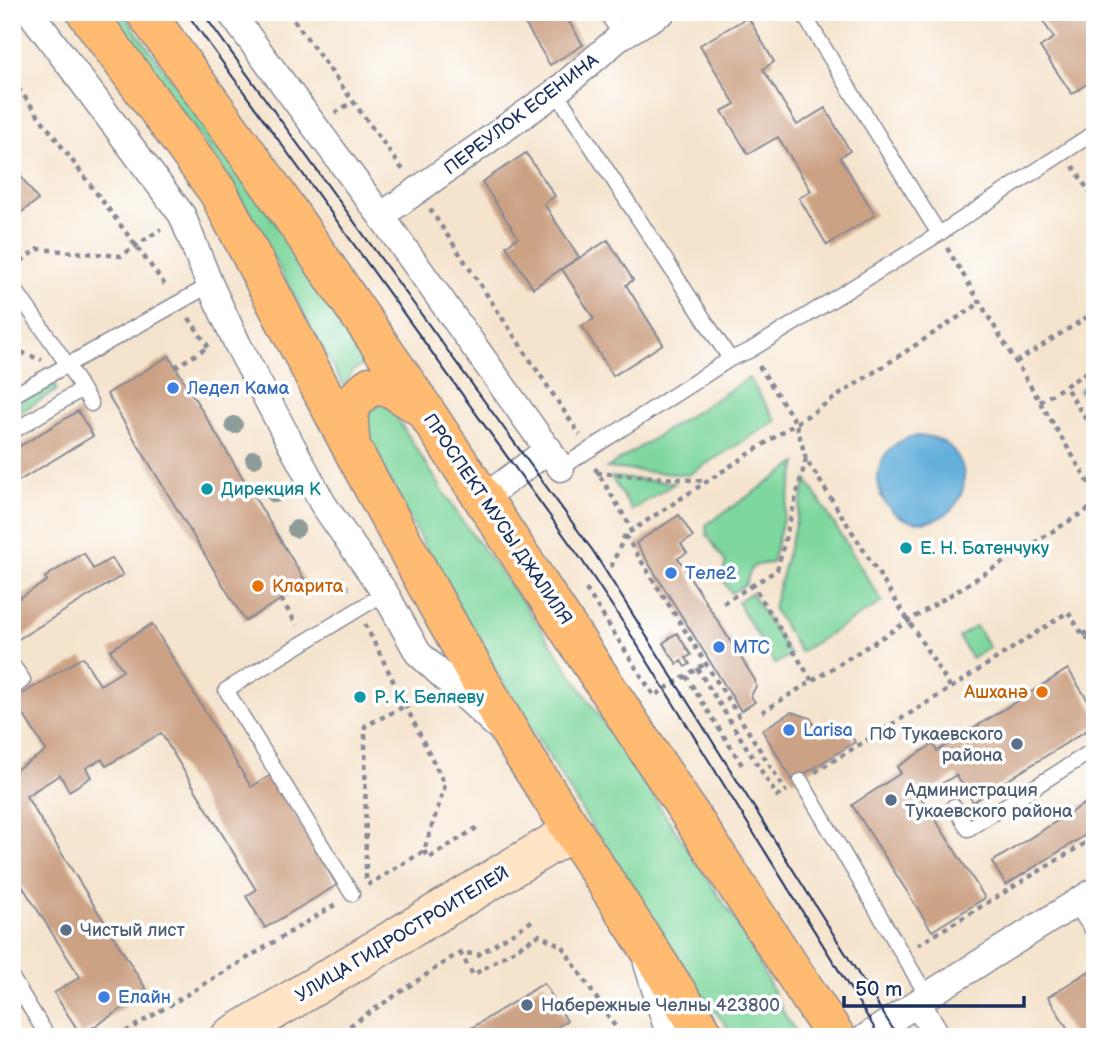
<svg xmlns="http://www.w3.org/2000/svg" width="1107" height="1049" viewBox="0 0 1107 1049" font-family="'Balsamiq Sans',sans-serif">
<rect width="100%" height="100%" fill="#fff"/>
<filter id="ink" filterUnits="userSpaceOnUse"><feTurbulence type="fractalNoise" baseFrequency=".0143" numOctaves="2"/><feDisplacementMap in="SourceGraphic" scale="14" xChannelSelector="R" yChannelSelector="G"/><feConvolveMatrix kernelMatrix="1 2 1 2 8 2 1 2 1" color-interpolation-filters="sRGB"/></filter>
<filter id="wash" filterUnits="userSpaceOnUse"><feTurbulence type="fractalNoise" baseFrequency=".00686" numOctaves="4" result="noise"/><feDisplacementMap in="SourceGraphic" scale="28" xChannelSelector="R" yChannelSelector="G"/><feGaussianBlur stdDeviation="1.57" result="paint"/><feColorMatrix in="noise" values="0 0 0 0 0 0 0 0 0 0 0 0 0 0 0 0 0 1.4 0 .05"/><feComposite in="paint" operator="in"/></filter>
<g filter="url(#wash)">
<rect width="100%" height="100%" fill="#f5e4cd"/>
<!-- green -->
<path fill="#7ed79d" stroke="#4c837e" stroke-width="2" d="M108,12H122L242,176L345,323L363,365L355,369L343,385L228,175Z
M749,378L776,421L688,475L607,468Z
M1095,380V414L1079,390Z
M53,383L57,390L12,417V407Z
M382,404L390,407L462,521L534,618L743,932L786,1017L800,1037H735L661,940L471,629L360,429L367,413Z
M797,463L772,563C752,565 751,564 746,584L731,593L721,577L726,563L707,535L706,525Z
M611,477L675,483L632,510Z
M807,480L882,602L800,652L773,608Z
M751,593L790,655L775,664L737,602Z
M976,626L989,647L971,658L959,637Z"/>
<!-- water -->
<path fill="#62afdb" stroke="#3e6f9c" stroke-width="2" d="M878 479a43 43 0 1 1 86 0a43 43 0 1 1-86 0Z"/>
<g id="blocks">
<!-- building -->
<path fill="#cca285" d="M518,12H563L583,45L550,65Z
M1037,12H1084L1095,28V78L1072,94L1040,47L1054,38Z
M748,17L774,62L763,69L797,125L825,108L850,151L840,157L875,215L827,245L799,198L811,191L778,137L748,154L722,111L735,104L700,45Z
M526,153L555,196L544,204L579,257L533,288L506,246L518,237L482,182Z
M12,164L38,200L12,219Z
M608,240L633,280L626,285L663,344L613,376L582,326L594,319L562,269Z
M169,356L307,584L245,621L107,394Z
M78,411L93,436L12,485V451Z
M679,515L693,537L681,544L687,553L678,558L755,680L756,686L751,696L755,702L741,711L636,543Z
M84,553L93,569L112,558L123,575L12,643V594L16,600L21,597L47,581L45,577Z
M152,624L251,787L271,775L337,885L265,928L246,896L256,890L161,733L106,766L102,759L86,768L91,777L69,791L60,775L26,796L148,992L81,1035L54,993L80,977L12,870V772L46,751L14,699L83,657L100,685L123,671L110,650Z
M677,633L691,655L686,658L690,664L685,667L681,661L677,664L663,643Z
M1068,669L1095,712V725L973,802L956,775L921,797L985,898L932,931L852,805L901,773L897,767L933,744L937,751Z
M791,712L810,718L821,736L839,725L845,727L855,742L793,781L762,730Z
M1095,797V829L1006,885L992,862Z
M1089,971L1095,980V1037H1073L1048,997Z
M544,983L567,1021L542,1037H457Z"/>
</g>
</g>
<g filter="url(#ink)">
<use href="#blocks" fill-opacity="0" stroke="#888a96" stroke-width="2"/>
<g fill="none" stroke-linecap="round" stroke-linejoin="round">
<!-- lane casing -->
<g stroke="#888a96" stroke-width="17">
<path id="lane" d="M606,12L621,36
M802,12L939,234
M556,92L730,359
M12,285L67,364L91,404
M12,396L210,285
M12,432L82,389
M561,468L730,359L749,351L939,234L1095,132
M12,664L23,680L12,689
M801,781L927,996
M954,806L968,829L1095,749
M352,894L226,690L385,593
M1075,904L1095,934
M12,978L48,1037"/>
</g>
<!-- street casing -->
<g stroke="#888a96" stroke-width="29">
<path id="street" d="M30,12L182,215L210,285L238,345L323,504L385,593L418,653L496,725
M230,12L381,216L561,468
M381,216L556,92L621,36L662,12
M484,498L549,449
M647,963L670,1037
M917,1003L938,1037
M866,1037L938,989L1095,891"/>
</g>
<!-- secondary casing -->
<g stroke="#888a96" stroke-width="41">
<path id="secondary" d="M230,1037L573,831"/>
</g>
<!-- primary casing -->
<g stroke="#888a96" stroke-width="41">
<path id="primary" d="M86,12L218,192L351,447L439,608L517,745L706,1037
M145,12L266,179L426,412L836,1037
M351,447C348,416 344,406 370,386L389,387L422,408"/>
</g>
<!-- path -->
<path stroke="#888a96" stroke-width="4.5" stroke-dasharray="5 5" stroke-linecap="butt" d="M288,12L403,170
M12,80L166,286
M335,113L352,102
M1073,166L1095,201
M430,209L580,435
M947,248L1095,493
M13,267L38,249L121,256L161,229
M189,318L211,351
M12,349L42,360
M1016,362L1095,312
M759,366L796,423L806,459L951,688
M175,367L208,347
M1095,367L1065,386L1095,434
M1040,402L1065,386
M806,459L777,570L753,585L812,681
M595,468L632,529
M597,473L704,481
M611,567L625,535
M341,577L350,594
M586,589L654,696L706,663
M281,599L297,625
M723,603L753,585
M365,624L445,785L424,851L366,886
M1083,635L1095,627
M697,668L777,796L787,790
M686,676L742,765
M762,712L1095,505
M815,772L951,688L1068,612L1083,635L1095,644
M782,785L625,535L980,303
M424,851L429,858L478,827
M366,879L365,726L405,706
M918,945L1095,837
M460,952L473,975L539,935L562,946L622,1037
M117,1037L338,903
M333,1037L460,952L478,955L535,919"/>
<!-- lane -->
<use href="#lane" stroke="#fff" stroke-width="14"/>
<!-- street -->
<use href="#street" stroke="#fff" stroke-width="26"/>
<!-- secondary -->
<use href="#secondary" stroke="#ffe4c6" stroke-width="38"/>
<!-- primary -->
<use href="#primary" stroke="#ffbb71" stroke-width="38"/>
<!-- tram -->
<path stroke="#1b2f5e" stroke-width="2" d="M186,12L581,559L628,630L880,1037
M202,12L593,551L898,1037"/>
</g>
<!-- trees -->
<g fill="#8e9c9a">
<circle cx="234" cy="425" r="9"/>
<circle cx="254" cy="459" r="9"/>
<circle cx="275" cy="494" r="9"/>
<circle cx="296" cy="529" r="9"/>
</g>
</g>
<!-- markers -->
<g fill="#3f7fe0" stroke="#fff" stroke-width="2.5">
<circle cx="173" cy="388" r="7"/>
<circle cx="671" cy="573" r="7"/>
<circle cx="719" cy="647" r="7"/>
<circle cx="789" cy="730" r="7"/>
<circle cx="104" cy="997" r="7"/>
</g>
<g fill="#0f9aa8" stroke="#fff" stroke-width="2.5">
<circle cx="207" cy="489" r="7"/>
<circle cx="906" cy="548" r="7"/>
<circle cx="360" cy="697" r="7"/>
</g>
<g fill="#e8710a" stroke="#fff" stroke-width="2.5">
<circle cx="258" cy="586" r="7"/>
<circle cx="1042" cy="692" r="7"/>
</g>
<g fill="#5c6f8a" stroke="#fff" stroke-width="2.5">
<circle cx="1017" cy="744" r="7"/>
<circle cx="891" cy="800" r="7"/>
<circle cx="66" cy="930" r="7"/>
<circle cx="527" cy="1005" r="7"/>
</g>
<g text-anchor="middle" stroke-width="7" stroke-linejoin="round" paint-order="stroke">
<!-- street labels -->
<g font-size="18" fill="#1b2f5e" stroke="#fff">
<text transform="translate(521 114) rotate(-37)" y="6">ПЕРЕУЛОК ЕСЕНИНА</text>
<text transform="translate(498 519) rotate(56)" y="6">ПРОСПЕКТ МУСЫ ДЖАЛИЛЯ</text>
<text transform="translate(402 934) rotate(-31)" y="6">УЛИЦА ГИДРОСТРОИТЕЛЕЙ</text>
</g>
<!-- shop labels -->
<g font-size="18" fill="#366cbe" stroke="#fff" text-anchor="start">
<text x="187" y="394">Ледел Кама</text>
<text x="685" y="579">Теле2</text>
<text x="733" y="653">МТС</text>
<text x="803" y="736">Larisa</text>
<text x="118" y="1003">Елайн</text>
</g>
<!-- culture labels -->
<g font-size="18" fill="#0d838f" stroke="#fff" text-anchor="start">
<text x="221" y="495">Дирекция К</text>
<text x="920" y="554">Е. Н. Батенчуку</text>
<text x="374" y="703">Р. К. Беляеву</text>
</g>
<!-- food labels -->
<g font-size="18" fill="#c56008" stroke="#fff" text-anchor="start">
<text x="272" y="592">Кларита</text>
<text x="1028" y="698" text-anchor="end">Ашханә</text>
</g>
<!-- service labels -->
<g font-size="18" fill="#4e5e75" stroke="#fff" text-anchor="start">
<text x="1003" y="740" text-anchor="end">ПФ Тукаевского<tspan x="1003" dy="21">района</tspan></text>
<text x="905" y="796">Администрация<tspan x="905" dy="21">Тукаевского района</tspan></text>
<text x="80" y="936">Чистый лист</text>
<text x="541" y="1011">Набережные Челны 423800</text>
</g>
</g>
<!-- margin -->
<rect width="1107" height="1049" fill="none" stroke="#fff" stroke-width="42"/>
<!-- scale -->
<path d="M844 996v10h180v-10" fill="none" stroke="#1b2f5e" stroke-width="3.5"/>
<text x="855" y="996" font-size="21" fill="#1b2f5e" stroke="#ffffff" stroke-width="5" paint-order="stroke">50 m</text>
</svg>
